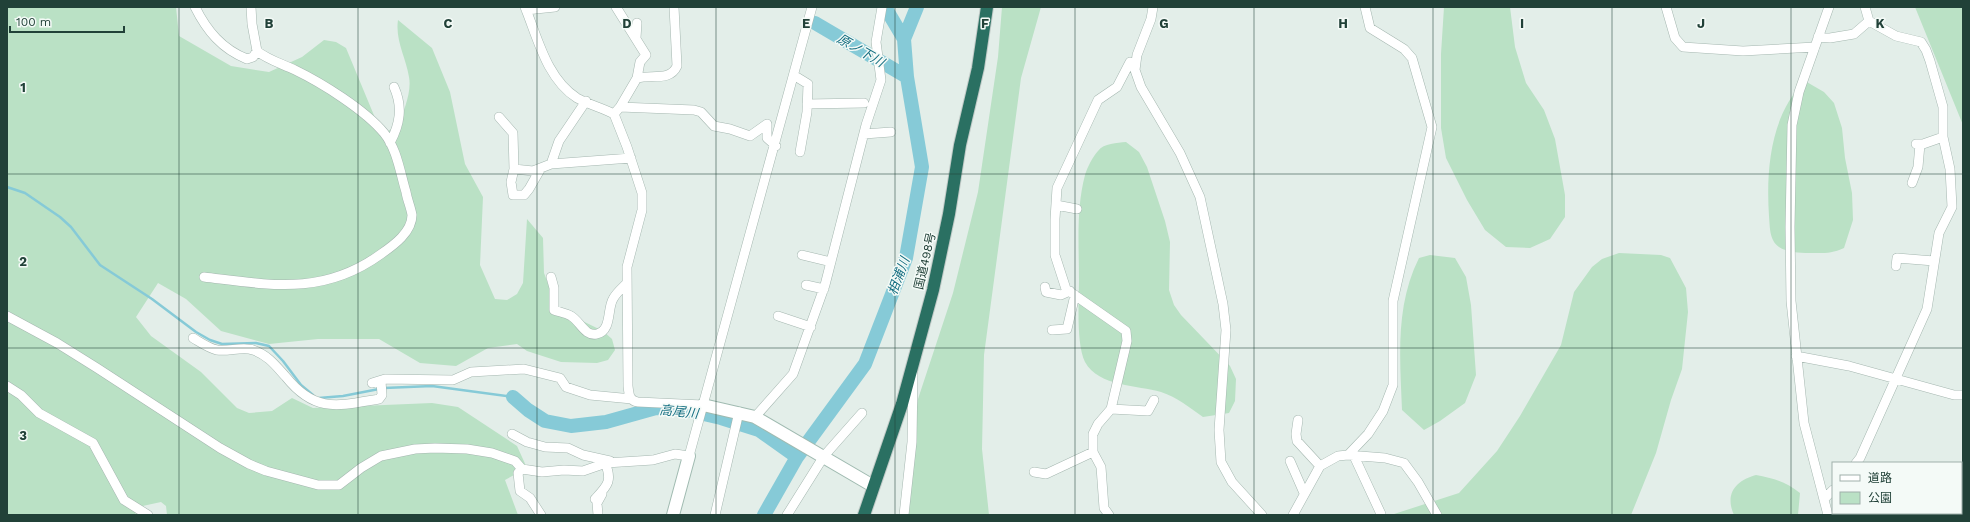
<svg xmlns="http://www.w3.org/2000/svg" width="1970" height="522" viewBox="0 0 1970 522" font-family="'Work Sans','Noto Sans JP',sans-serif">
<rect width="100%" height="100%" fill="#e3eee9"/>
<!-- green -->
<path fill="#bae1c5" d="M7,7H176L179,36L231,66L269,72L302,57L324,40L336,42L346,48L378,125L388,131L399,125C403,111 412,93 409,77C406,58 395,40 398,20L432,48L450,92L465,164L483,197L480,265L495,299L507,300L517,294L523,283L527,219L543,238L544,273L558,309L603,331L612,339L615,350L608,360L597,363L561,362L527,351L517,344L488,348L456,366L420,363L379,339H318L269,344L221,331L186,299L158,283L136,317L151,336L201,372L237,408L249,413L272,411L292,398L313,408L432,403L458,407L517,446L527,468L505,480L518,515H167L166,506L161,502L138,507L135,515H7Z
M1002,7H1041L1021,78L984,355L982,449L989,515H902L918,399L953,293L978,192L998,57Z
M1444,7H1510L1515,47L1526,83L1544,110L1555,139L1565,195V217L1550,239L1530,248L1506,247L1485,230L1467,200L1446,158L1441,128V54Z
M1915,7H1963V125Z
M1805,81L1824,92L1834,103L1842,128L1845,158L1852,193L1853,220L1844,248C1831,254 1823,253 1809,253C1800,253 1786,252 1779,247C1769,240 1770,226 1769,216C1766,171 1770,115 1805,81Z
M1126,142L1139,152L1147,167L1165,221L1170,242L1169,290L1174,305L1181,315L1230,366L1236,379L1235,401L1229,413L1203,417C1190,408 1177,397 1161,392C1138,385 1099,387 1085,362C1076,344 1079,301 1079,280C1079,245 1076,209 1085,175C1087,168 1093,156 1098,151C1104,143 1117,143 1126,142Z
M1619,253L1661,255L1670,258L1686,288L1688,312L1682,369L1671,400L1656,453L1631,515H1391L1459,493L1497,451L1520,416L1561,345L1574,292L1592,267L1602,259Z
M1430,255L1455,258L1466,277L1471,305L1476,375L1465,403L1440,421L1424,430L1402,410C1400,358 1395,306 1419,258Z
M1756,475C1773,478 1786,482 1800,493L1798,515H1734C1724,493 1737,480 1756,475Z"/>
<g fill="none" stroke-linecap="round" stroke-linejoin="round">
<!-- stream -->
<path stroke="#86cad7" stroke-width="2.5" d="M7,187L25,193L60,217L71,227L100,265L152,299L196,332L210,340L222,344L256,343L269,346L283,361L301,385L313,395
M384,388L432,386L513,397
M319,398L343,396L379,389"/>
<!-- river -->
<path stroke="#86cad7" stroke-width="14" d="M885,7L904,39
M815,23L907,77
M513,397L528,410L545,421L571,426L606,422L656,408L682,409L721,418L759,430L797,457
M764,515L797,457L865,364L906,258L922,167L907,77L904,39L917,7"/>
<!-- street casing -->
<g stroke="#a5b7b0" stroke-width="10">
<path id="street" d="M195,7C207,31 222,49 247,59L253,57L257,51
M525,7C538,39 547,79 577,98C587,104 603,108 614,114L627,147L642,193V210L627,267L628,386C629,394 629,401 638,402L703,405
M616,7L646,55L640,62L637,78
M1153,7L1151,19L1137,55L1135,70L1141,87L1180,153L1200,197L1223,304L1226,330L1219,430L1221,462L1232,482L1262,515
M1666,7L1675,38L1683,47L1743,51L1815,47
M1865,7L1869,21
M526,10L555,7
M1818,37L1830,38L1854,34L1869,21L1896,36L1921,42L1926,50L1930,61L1943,107V137L1950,169L1952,207L1939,233L1927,309L1860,458L1856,463
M636,38L637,23
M795,76L808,84L807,112L800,152
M586,101L559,141L551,164L631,158
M807,104L864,103
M620,107L637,78C651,74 670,82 677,66L674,7
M614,114L620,107L694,110L701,112L714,126L730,129L750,136L767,124V138L776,146
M499,117L513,133L514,169L533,171L551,164
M864,134L891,132
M390,143C400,124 403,107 394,87
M1916,144H1923L1943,137
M514,169L511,182L513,195H524L529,189L541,168
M1912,183L1918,167L1920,144
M1056,205L1077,209
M802,255L831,262
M1896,266L1897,258L1934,261
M204,277C271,285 323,296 381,254C394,245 412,232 412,215C411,208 407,199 406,192C400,172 397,149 384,133C365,110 322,83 295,70C283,64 268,60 257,51L252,24L251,7
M551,277L554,288V310C559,312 566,313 571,316C580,321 585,337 597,334C612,330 607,309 613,299C616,293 622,288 627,283
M806,285L824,289
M1045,287L1046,292L1061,295L1070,291
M7,316L57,343L97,368L220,448L249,464L266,471L318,485H339L361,468L381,456L415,449L435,448L467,449L492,453L515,461L522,469L542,472L564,470L583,471L606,463L653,460L675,454L689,456L812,7
M778,316L811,327
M1052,330L1067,329L1075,295
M193,338C200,342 208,348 217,350C228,352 243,346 253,350C268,355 276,366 286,377C315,413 337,406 379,399L382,395L381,381
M1796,356L1849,366L1954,395H1963
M372,383L385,379L453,380L471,372L524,369L560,378L566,387L590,395L632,399
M7,386L21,395L39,413L93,443L124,500L148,515
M1111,409L1148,411L1154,400
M755,417L793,374L825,285L866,125L881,80L876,42L882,7
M1298,420L1296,434L1297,441L1320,466
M512,434L527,442L545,447L568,448L583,455L610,461
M1348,455L1368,434L1383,411L1393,385V301L1432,127L1412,58L1404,49L1370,28L1365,7
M1354,456L1381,514
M1290,461L1304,493
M522,469L518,473L520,491L530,498L541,515
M1034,472L1046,474L1093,452
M595,499C607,486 613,481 605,463
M1824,499L1833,490
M598,515L597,503L602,494
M715,515L739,412
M787,515L824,456L862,413
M904,515L912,442L913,375
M1109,515L1104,508L1101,467L1093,452V434L1098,424L1111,409L1127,341L1126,331L1066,289L1055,255V219L1057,188L1098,100L1117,87L1130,62
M1293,515L1320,466L1338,456L1348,455L1385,458L1404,463L1418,482L1437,515
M1828,515L1804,423L1791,301L1790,227L1792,125L1799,92L1829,7"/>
</g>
<!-- secondary casing -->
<g stroke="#a0bbb1" stroke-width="14">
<path id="secondary" d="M703,405L755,417L873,486
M673,515L689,456"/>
</g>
<!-- highway casing -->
<g stroke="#c1cac7" stroke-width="14">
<path id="highway" d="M864,515L902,404L933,290L949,214L960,145L978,68L987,7"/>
</g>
<!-- street -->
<use href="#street" stroke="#fff" stroke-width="9"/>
<!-- secondary -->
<use href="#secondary" stroke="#fff" stroke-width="12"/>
<!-- highway -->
<use href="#highway" stroke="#2a7062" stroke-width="12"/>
</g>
<!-- grid -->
<path fill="none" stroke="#214138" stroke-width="1" stroke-opacity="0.55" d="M179,7V515M358,7V515M537,7V515M716,7V515M895,7V515M1075,7V515M1254,7V515M1433,7V515M1612,7V515M1791,7V515M7,174H1963M7,348H1963"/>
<g text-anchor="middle" stroke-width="3" stroke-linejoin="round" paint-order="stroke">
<!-- street labels -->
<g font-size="12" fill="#214138" stroke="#f4faf7">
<text transform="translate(925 261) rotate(-77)" y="4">国道498号</text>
</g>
<!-- water labels -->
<g font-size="13" font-style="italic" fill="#156f82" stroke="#f4faf7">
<text transform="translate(861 50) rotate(30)" y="5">原ノ下川</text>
<text transform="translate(898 276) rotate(-70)" y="5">相浦川</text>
<text transform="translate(679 411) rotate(6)" y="5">高尾川</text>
</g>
</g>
<g font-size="13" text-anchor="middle" font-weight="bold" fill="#214138" stroke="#f4faf7" stroke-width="3" stroke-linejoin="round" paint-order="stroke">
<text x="269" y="28">B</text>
<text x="448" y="28">C</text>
<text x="627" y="28">D</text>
<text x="806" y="28">E</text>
<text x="985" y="28">F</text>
<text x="1164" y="28">G</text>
<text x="1343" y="28">H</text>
<text x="1522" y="28">I</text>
<text x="1701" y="28">J</text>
<text x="1880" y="28">K</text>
<text x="23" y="92">1</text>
<text x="23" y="266">2</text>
<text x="23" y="440">3</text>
</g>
<!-- border -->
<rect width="1970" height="522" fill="none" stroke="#214138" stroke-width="16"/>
<!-- legend -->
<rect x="1832" y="462" width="130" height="52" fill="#f4faf7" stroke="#a0b0ab"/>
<rect x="1840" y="475" width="20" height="6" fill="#ffffff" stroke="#a0b0ab"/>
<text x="1868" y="482" font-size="12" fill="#214138">道路</text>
<rect x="1840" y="492" width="20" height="12" fill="#bae1c5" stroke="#a0b0ab"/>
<text x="1868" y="502" font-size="12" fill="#214138">公園</text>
<!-- scale -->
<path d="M10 26v6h114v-6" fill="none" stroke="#214138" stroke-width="2"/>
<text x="16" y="26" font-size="12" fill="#214138" stroke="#f4faf7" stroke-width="3" paint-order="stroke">100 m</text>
</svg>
